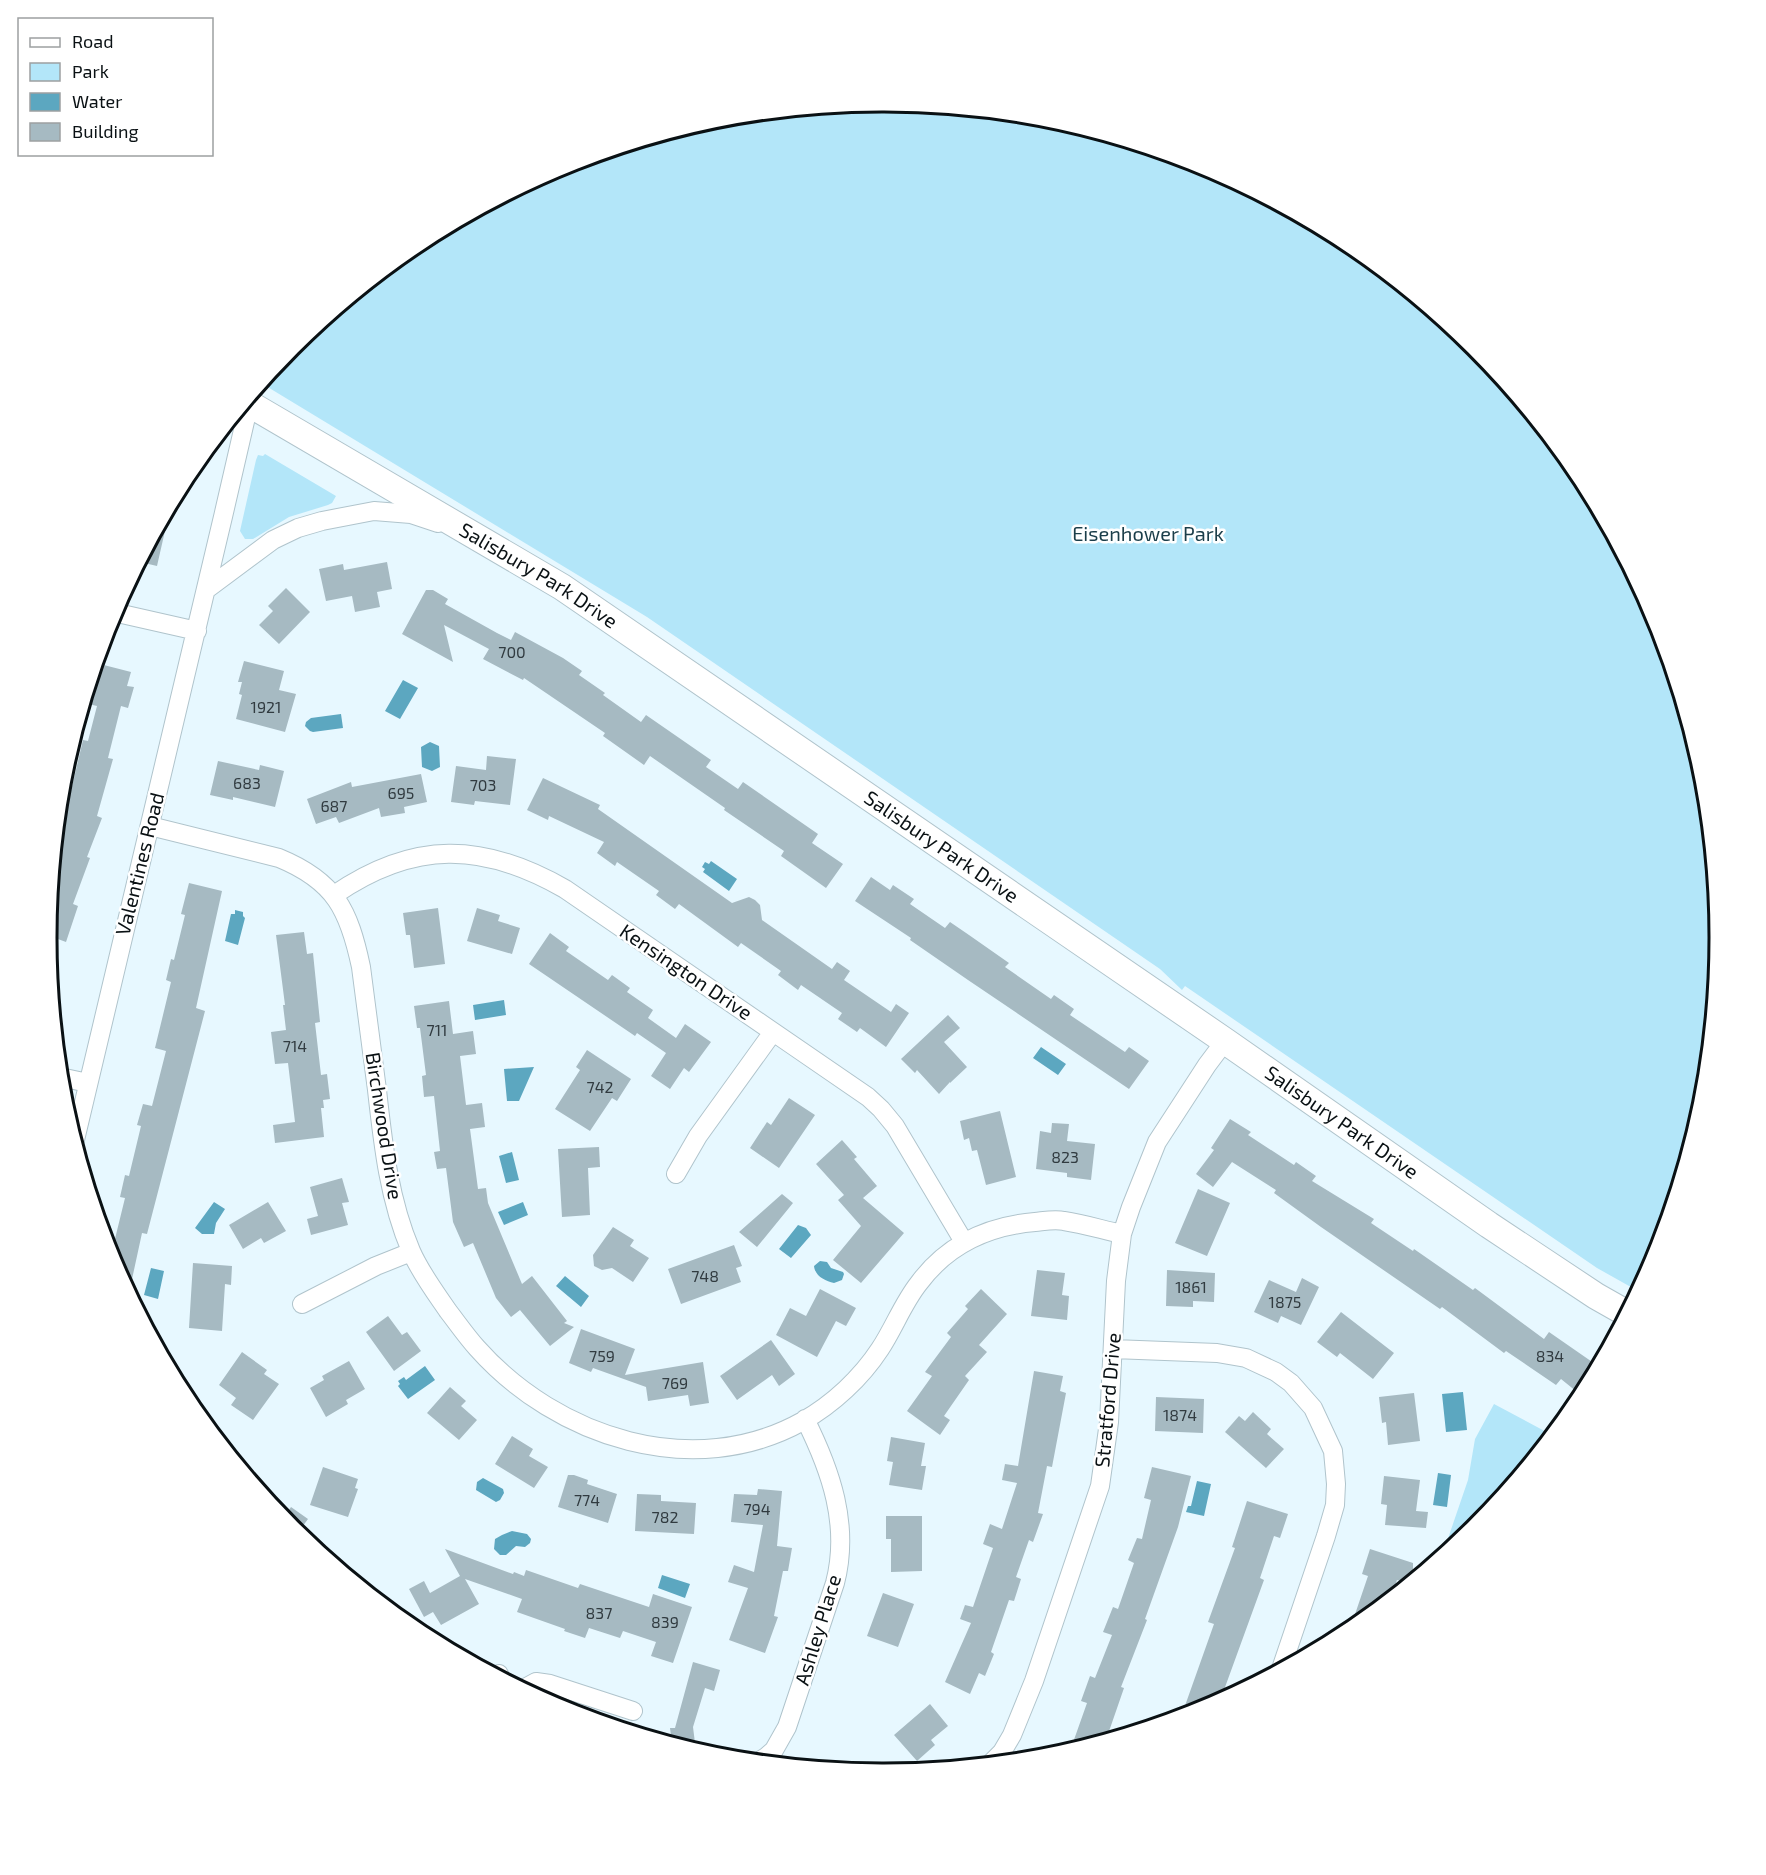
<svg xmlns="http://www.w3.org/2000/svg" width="1766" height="1875" viewBox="0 0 1766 1875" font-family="'Exo 2',sans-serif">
<rect width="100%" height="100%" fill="#e7f8ff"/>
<!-- green -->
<path fill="#b3e6f9" d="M883,101L1047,117L1203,165L1348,242L1475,346L1579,473L1656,618L1703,775L1719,937L1703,1101L1656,1258L1638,1291L1597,1268L1185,986L1182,990L1160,969L647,617L261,383L292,346L419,242L563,165L720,117Z
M265,454L336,496L332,503L328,505L289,517L253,539H245L240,531L256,460L258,455L263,456Z
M1494,1404L1552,1435L1474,1529L1442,1556L1468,1480L1475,1439Z"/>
<!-- water -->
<path fill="#5ca7c0" d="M403,680L418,688L400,719L385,711Z
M341,714L343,728L313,732L310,731L305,726L306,722L311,718Z
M430,742L439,746L440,767L432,771L422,767L421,747Z
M711,861L737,879L729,891L703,872L705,869L702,867L705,862L709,864Z
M235,910L243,912V916L245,918L238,945L225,941L231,914H235Z
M504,1000L506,1015L475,1020L473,1005Z
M1041,1047L1066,1064L1058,1075L1033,1058Z
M534,1067L519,1101H507L504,1069Z
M512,1152L519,1180L506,1183L499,1156Z
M214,1202L225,1209L216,1223L214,1234H202L195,1228Z
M523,1202L528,1215L504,1225L498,1212Z
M798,1225L806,1228L811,1235L791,1258L779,1249Z
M820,1261L827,1262L831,1268L843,1272L844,1274L842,1280L834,1283C825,1281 815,1276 814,1266Z
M151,1268L164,1271L158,1299L144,1295Z
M565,1276L589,1296L581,1307L556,1286Z
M425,1366L435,1380L408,1399L398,1386L400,1384L398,1381L404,1377L406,1380Z
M1463,1392L1467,1430L1446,1432L1442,1394Z
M1438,1473L1451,1475L1447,1507L1433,1505Z
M483,1478L503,1489L504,1493L500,1500L496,1502L476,1490L477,1482Z
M1197,1481L1211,1484L1204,1516L1186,1512L1188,1506H1191Z
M512,1531L527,1534L531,1539L530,1543L525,1547L516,1546L506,1555H500L494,1549L495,1539L502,1535Z
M662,1575L690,1584L685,1598L658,1588Z"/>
<!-- building -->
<path fill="#a6bac2" d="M162,520L167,522L157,566L140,562Z
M387,562L392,589L377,592L380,607L355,612L352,596L326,601L319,569L343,564L344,570Z
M286,588L310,612L279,644L259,625L273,611L268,606Z
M426,590H433L448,599L445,604L497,633L511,640L515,632L563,658L582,671L579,675L605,693L603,695L641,722L646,715L711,760L706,767L738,789L743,782L818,834L812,843L843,864L826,888L781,856L784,851L724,810L725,808L650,756L644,765L603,736L605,733L524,678L523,680L483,659L489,649L444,625L453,662L402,634Z
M244,661L284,671L279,690L296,694L285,732L236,719L242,695L239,694L242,682H238Z
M96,663L131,672L127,686L134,687L128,708L121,706L108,758L113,759L97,816L102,818L87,857L90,858L73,904L78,906L66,942L47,935L61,792L70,795L83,740L88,741L97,706L84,703Z
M487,756L516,759L510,805L475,801L474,805L451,802L456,766L486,770Z
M218,761L259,770L260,765L284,771L275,807L233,797V800L210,795Z
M421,774L427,802L404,807L405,813L381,817L379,808L339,823L336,817L316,824L307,799L351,782L352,787Z
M543,778L600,805L598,809L732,903L749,897L755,900L760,905L762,920L832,969L837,962L850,971L844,980L891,1012L896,1004L909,1013L886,1047L860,1028L857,1032L838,1019L842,1013L801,985L798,990L778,975L781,971L741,943L738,947L679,904L675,909L656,895L659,891L617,862L615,866L597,853L604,842L549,816L548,820L527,810Z
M871,877L890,890L893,885L914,899L910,904L945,928L950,922L969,935L1009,963L1005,967L1051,999L1054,995L1074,1009L1070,1015L1125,1052L1129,1047L1149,1061L1129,1089L968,980L910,940L911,938L855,901Z
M189,883L222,891L196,1008L205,1011L147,1234L142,1233L129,1293L110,1257L106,1245L113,1247L125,1198L120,1197L125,1175L129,1176L141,1126L137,1125L143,1104L152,1106L166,1051L155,1048L171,982L166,980L171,959L174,960L185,915L181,914Z
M438,908L445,964L414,968L410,935H406L403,913Z
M477,908L500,915L498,921L520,928L512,954L467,941Z
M304,932L307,954L313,953L320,1022L315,1023L321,1075L327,1074L330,1099L323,1100L324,1108H321L324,1137L275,1143L273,1125L295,1122L288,1063L275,1064L271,1032L286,1030L283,1005H285L276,935Z
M550,933L569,947L566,951L608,980L612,975L630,988L627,992L653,1010L648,1018L676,1038L685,1024L711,1042L689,1072L684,1068L670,1089L651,1076L666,1053L637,1033L635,1036L529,964Z
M449,1001L453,1034L473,1031L476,1054L460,1056L466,1105L482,1103L485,1127L470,1129L478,1189L486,1188L488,1203L522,1284L532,1276L567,1321L564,1323L574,1327L550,1346L520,1310L511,1317L496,1298L473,1243L464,1247L453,1222L446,1168L437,1169L434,1152L440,1151L434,1096L424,1097L422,1076L426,1075L420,1028H417L414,1006Z
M948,1015L960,1028L944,1042L967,1067L950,1083V1082L939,1094L917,1070L915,1073L901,1059Z
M587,1050L631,1079L617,1101L612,1098L590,1131L555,1109L580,1070L576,1067Z
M789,1098L815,1115L779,1168L750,1148L767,1122L771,1125Z
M1000,1111L1016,1177L986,1185L977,1150L972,1151L969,1138L964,1140L960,1121Z
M1230,1119L1251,1132L1248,1135L1294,1165L1296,1162L1316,1176L1312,1181L1374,1219L1371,1223L1413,1251L1414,1249L1473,1290L1475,1288L1544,1339L1549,1332L1598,1366L1582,1396L1561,1379L1556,1385L1506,1351L1504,1353L1442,1307L1440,1309L1321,1227L1274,1193L1276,1190L1232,1162L1213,1187L1196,1174L1214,1150L1211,1148Z
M1052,1123L1069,1124L1067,1141L1095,1144L1091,1180L1067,1177V1173L1036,1169L1040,1131L1051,1133Z
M842,1140L857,1157L854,1159L877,1186L863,1198L904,1233L861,1283L833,1260L861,1226L838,1200L844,1195L816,1164Z
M599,1147L600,1167L588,1168L590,1215L562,1217L558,1149Z
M342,1178L349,1202L342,1203L348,1225L311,1235L307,1219L318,1216L310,1187Z
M1198,1189L1230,1203L1207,1256L1175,1243Z
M782,1194L793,1203L757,1247L739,1232Z
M268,1202L286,1231L264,1243L261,1238L243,1249L229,1225Z
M613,1227L634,1240L630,1246L649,1258L633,1282L612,1268L602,1270L594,1266L593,1255Z
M734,1245L742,1266L736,1268L741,1282L681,1304L668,1269Z
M193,1263L232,1266L231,1285L225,1284L222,1331L189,1328Z
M1037,1270L1065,1273L1062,1295L1069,1296L1067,1320L1031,1316Z
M1167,1270L1215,1273L1214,1302L1193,1301V1307L1166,1306Z
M1302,1278L1319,1287L1301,1325L1281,1316L1278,1323L1254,1312L1269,1280L1296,1292Z
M820,1289L856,1308L846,1326L836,1321L817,1357L776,1335L790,1308L806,1316Z
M981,1289L1007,1314L979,1345L987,1352L965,1376L969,1380L944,1416L950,1420L940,1435L907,1411L932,1376L925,1372L951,1337L947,1333L968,1309L965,1306Z
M1341,1312L1394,1353L1373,1379L1340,1353L1337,1357L1317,1342Z
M388,1316L402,1335L407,1332L421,1351L394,1371L366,1332Z
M581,1329L635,1349L625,1375L703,1362L709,1403L690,1406L688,1395L648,1401L646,1387L593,1368L591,1372L569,1363Z
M771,1340L795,1374L779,1386L772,1375L737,1400L720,1376Z
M242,1352L267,1370L264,1374L279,1384L253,1420L231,1405L236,1398L219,1385Z
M349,1361L365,1389L346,1400L348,1404L326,1417L310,1388L324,1380L322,1376Z
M1034,1371L1063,1376L1060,1391L1066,1393L1052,1467L1047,1466L1038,1513L1043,1514L1033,1542L1029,1540L1016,1577L1021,1579L1014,1601L1009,1600L991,1652L994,1654L985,1676L979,1673L970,1694L945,1682L971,1623L960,1619L965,1605L973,1607L993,1548L983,1544L990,1524L1002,1529L1017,1483L1002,1480L1005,1464L1018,1466Z
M450,1387L466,1401L461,1406L477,1420L459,1440L427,1413Z
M1414,1393L1420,1441L1388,1445L1386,1422L1382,1423L1379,1397Z
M1156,1397L1204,1399L1203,1433L1155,1431Z
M1253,1412L1271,1429L1267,1434L1284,1449L1266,1468L1225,1432L1239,1416L1245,1421Z
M512,1436L533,1449L529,1456L548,1467L534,1488L495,1464Z
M891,1437L925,1443L921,1466H926L922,1490L889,1485L893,1462L887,1461Z
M323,1467L358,1479L355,1488L358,1489L348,1517L310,1505Z
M1152,1467L1191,1476L1178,1527L1145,1619L1147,1620L1121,1687L1124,1688L1106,1740L1070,1751L1087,1703L1081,1701L1090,1676L1095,1678L1112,1635L1103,1632L1113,1607L1118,1609L1134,1563L1128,1560L1137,1538L1142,1539L1151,1500L1144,1498Z
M568,1475H574L588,1480L587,1484L617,1494L608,1523L558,1507Z
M1384,1476L1420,1480L1416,1511L1428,1512L1426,1528L1385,1525L1387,1505L1381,1504Z
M758,1489L782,1491L777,1546L792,1548L788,1571H783L774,1616L778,1617L765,1653L729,1640L748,1588L728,1582L734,1565L754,1572L763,1525L731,1522L734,1494L757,1495Z
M637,1494L661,1495V1501L696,1503L694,1534L635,1531Z
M1247,1501L1288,1514L1280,1538L1274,1536L1260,1578L1264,1580L1220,1701L1203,1710L1181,1717L1214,1624L1208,1622L1235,1548L1232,1547Z
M291,1507L308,1519L297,1534L283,1519Z
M886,1516H922V1571L891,1572V1539H886Z
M445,1549L513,1574L514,1572L524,1576L526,1570L578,1588L580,1584L649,1607L653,1594L692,1607L673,1663L651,1656L656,1642L623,1631L620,1638L589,1628L585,1638L564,1631L565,1629L517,1612L522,1599L465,1579L479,1604L441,1625L433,1612L424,1617L409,1589L424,1581L430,1593L460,1576Z
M1370,1549L1413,1563V1569L1408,1583L1397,1580L1391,1597L1349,1632L1368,1576L1362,1574Z
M883,1593L914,1604L898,1647L867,1636Z
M693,1662L720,1670L714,1691L705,1688L693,1727L696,1751L672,1744L670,1728H675Z
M930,1704L948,1726L931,1740L935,1745L917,1761L894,1735Z"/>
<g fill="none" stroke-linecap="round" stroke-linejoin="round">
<!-- minor casing -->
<g stroke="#b0c4cc" stroke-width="20">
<path id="minor" d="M207,589L273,540L298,528L322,521L374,511L411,514L438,523
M113,612L197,631
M150,826L279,858C335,881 349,910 361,967C366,1008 372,1049 377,1090C383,1144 389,1200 411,1251C420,1272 435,1292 448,1311C458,1324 467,1337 477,1348C557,1438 694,1482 803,1421C833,1404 861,1378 880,1349C894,1328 903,1303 919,1283C948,1244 988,1226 1035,1222C1045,1221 1055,1219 1064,1221C1084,1224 1103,1230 1122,1234
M334,895C414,840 483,842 565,889L868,1097L881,1109L895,1126L964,1242
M60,1077L88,1083
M75,1140C132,895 193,650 249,404
M676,1174L698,1136L773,1032
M302,1304L376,1266L411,1252
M1113,1349L1217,1353L1246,1358L1276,1372L1291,1383L1313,1408L1333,1451L1336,1484L1335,1505L1326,1536L1281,1669
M499,1674L500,1677
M523,1689L536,1682L550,1684L633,1711
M758,1762L766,1757L774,1750L787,1727L835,1583C850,1525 831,1471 805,1419
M991,1763L1002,1752L1012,1735L1034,1681L1100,1486L1109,1422L1116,1281L1122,1234L1131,1207L1157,1142L1207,1065L1225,1041"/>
</g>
<!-- secondary casing -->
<g stroke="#b0c4cc" stroke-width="28">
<g id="secondary">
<path id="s1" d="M246,402L562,587L1225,1041L1489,1225L1596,1296L1626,1313"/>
</g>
</g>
<!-- minor -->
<use href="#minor" stroke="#fff" stroke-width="18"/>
<!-- secondary -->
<use href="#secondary" stroke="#fff" stroke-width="26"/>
</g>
<g text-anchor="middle" stroke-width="5" stroke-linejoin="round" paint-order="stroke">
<!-- number labels -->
<g font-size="16" fill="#313b40">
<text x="512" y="658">700</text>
<text x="266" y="713">1921</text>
<text x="247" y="789">683</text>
<text x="483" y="791">703</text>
<text x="401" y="799">695</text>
<text x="334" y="812">687</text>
<text x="437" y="1036">711</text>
<text x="295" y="1052">714</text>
<text x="600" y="1093">742</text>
<text x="1065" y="1163">823</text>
<text x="705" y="1282">748</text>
<text x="1191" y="1293">1861</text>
<text x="1285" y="1308">1875</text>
<text x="602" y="1362">759</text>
<text x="1550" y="1362">834</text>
<text x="675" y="1389">769</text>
<text x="1180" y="1421">1874</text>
<text x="587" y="1506">774</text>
<text x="757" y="1515">794</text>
<text x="665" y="1523">782</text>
<text x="599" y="1619">837</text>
<text x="665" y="1628">839</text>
</g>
<!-- park labels -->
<g font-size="20" fill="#1b3e4a" stroke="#fff">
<text x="1148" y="541">Eisenhower Park</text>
</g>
<!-- street labels -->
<g font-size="20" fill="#0a1114" stroke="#fff">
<text dy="7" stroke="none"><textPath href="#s1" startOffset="340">Salisbury Park Drive</textPath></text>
<text dy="7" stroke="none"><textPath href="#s1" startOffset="826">Salisbury Park Drive</textPath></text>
<text transform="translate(140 864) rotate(-76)" y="7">Valentines Road</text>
<text transform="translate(686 972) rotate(34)" y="7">Kensington Drive</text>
<text dy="7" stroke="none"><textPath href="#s1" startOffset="1312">Salisbury Park Drive</textPath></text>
<text transform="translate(384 1126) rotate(81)" y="7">Birchwood Drive</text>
<text transform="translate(1108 1400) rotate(-85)" y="7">Stratford Drive</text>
<text transform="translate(818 1630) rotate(-73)" y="7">Ashley Place</text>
</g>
</g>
<!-- crop -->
<path d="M0 0H1766V1875H0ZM882 112H884A825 825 0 0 1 1709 937V938A825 825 0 0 1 884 1763H882A825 825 0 0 1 57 938V937A825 825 0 0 1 882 112Z" fill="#fff" fill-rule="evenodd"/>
<path fill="none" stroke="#0a1114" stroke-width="3" d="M882 112H884A825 825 0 0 1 1709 937V938A825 825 0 0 1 884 1763H882A825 825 0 0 1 57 938V937A825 825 0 0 1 882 112Z"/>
<!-- legend -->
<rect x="18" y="18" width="195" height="138" fill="#ffffff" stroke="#9da0a1" stroke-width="1.5"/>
<rect x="30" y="38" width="30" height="9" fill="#ffffff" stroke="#9da0a1" stroke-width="1.5"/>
<text x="72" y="48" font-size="18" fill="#0a1114">Road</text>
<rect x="30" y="63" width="30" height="18" fill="#b3e6f9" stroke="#9da0a1" stroke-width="1.5"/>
<text x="72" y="78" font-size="18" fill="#0a1114">Park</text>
<rect x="30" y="93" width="30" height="18" fill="#5ca7c0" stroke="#9da0a1" stroke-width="1.5"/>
<text x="72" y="108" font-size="18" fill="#0a1114">Water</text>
<rect x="30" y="123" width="30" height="18" fill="#a6bac2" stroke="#9da0a1" stroke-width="1.5"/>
<text x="72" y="138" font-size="18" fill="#0a1114">Building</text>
</svg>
